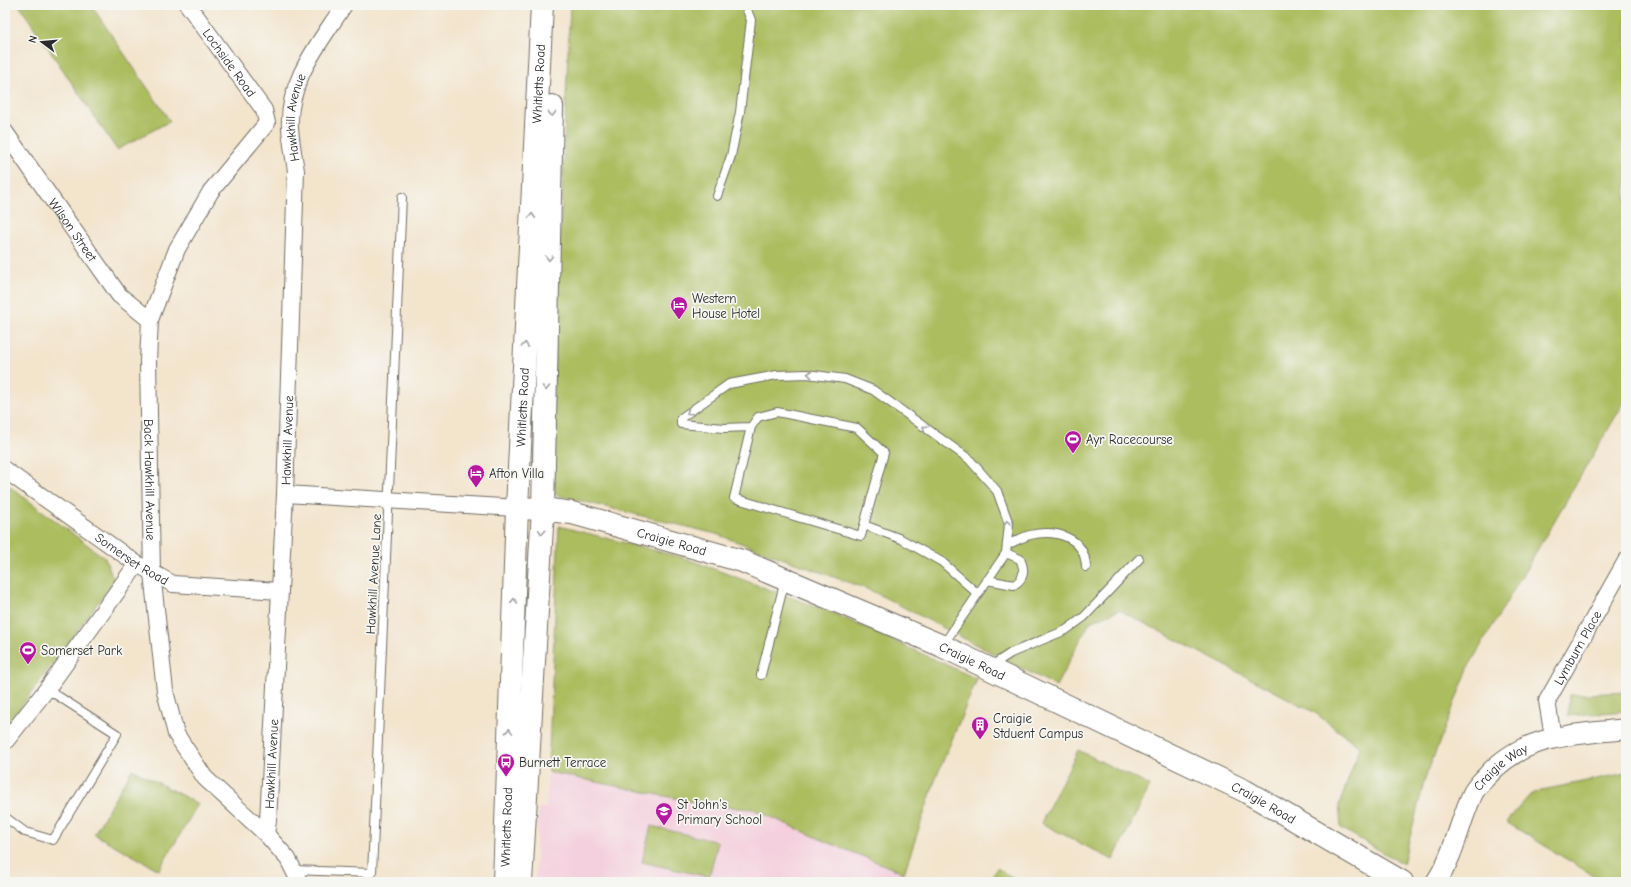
<svg xmlns="http://www.w3.org/2000/svg" width="1631" height="887" viewBox="0 0 1631 887" font-family="'Comic Neue',sans-serif">
<rect width="100%" height="100%" fill="#f6f6f2"/>
<filter id="ink" filterUnits="userSpaceOnUse"><feTurbulence type="fractalNoise" baseFrequency=".025" numOctaves="2"/><feDisplacementMap in="SourceGraphic" scale="8" xChannelSelector="R" yChannelSelector="G"/><feConvolveMatrix kernelMatrix="1 2 1 2 8 2 1 2 1" color-interpolation-filters="sRGB"/></filter>
<filter id="wash" filterUnits="userSpaceOnUse"><feTurbulence type="fractalNoise" baseFrequency=".012" numOctaves="4" result="noise"/><feDisplacementMap in="SourceGraphic" scale="16" xChannelSelector="R" yChannelSelector="G"/><feGaussianBlur stdDeviation="0.9" result="paint"/><feColorMatrix in="noise" values="0 0 0 0 0 0 0 0 0 0 0 0 0 0 0 0 0 1.4 0 .05"/><feComposite in="paint" operator="in"/></filter>
<g filter="url(#wash)">
<rect width="100%" height="100%" fill="#f3e4cc"/>
<!-- built -->
<path fill="#f4cfdd" d="M548,772L713,806L753,809L827,842L904,873L907,877L906,882H535L538,808H546Z"/>
<!-- green -->
<path fill="#acbd60" stroke="#6c7446" d="M19,5H91L170,121L117,150Z
M570,5H1626V399L1469,666L1425,779L1403,864L1341,828L1339,805L1360,747L1314,712L1119,610L1090,622L1056,686L872,591L716,534L549,493Z
M5,483L105,558L114,581L5,728Z
M559,526L684,558L833,613L977,679L936,778L904,873L827,842L753,809L713,806L548,772Z
M1626,692V711L1568,716L1569,695Z
M1078,750L1150,786L1113,860L1041,823Z
M132,769L198,804L159,870L94,834Z
M1626,773V882H1604L1506,822L1530,795L1542,790Z
M651,826L718,842L709,877L642,862Z
M997,868L1019,882H988Z"/>
</g>
<g filter="url(#ink)">
<g fill="none" stroke-linecap="round" stroke-linejoin="round">
<!-- service casing -->
<g stroke="#716c63" stroke-width="10">
<path id="service" d="M717,196L731,156L740,112L751,20L745,5
M777,412L857,428L884,453L861,536L734,498L751,427L758,417Z
M751,427L724,428L681,424V418L729,384L777,375L807,374L845,379L873,390L969,459L997,491L1009,524L1006,553L943,645
M864,525L901,539L942,562L978,594
M1007,545C1014,542 1022,537 1030,535C1056,529 1085,537 1086,567
M987,580L1014,585C1025,578 1025,570 1020,559L1006,553
M991,666L1011,653L1066,630L1084,617L1139,559
M761,675L785,580
M5,817L25,832L53,840L117,734L47,689
M293,870L372,873L402,197"/>
</g>
<!-- minor casing -->
<g stroke="#716c63" stroke-width="18">
<g id="minor">
<path id="s1" d="M188,5L264,110L267,123L211,191L177,249L150,320L148,361L152,573L165,691L176,734L205,778L266,834"/>
<path id="s2" d="M5,132L119,295L150,320"/>
<path id="s3" d="M5,470L137,564L173,584L280,591"/>
<path d="M285,494L517,508"/>
<path id="s4" d="M1553,737L1547,701L1626,561"/>
<path d="M5,742L47,689L137,564"/>
<path id="s5" d="M298,879L288,859L266,834L268,821L285,494L296,171C294,157 291,142 290,128C287,81 320,43 344,5"/>
</g>
</g>
<!-- tertiary casing -->
<g stroke="#716c63" stroke-width="22">
<g id="tertiary">
<path id="s6" d="M1436,882C1455,854 1459,822 1473,793C1476,787 1482,781 1487,776C1524,734 1574,735 1626,729"/>
</g>
</g>
<!-- secondary casing -->
<g stroke="#716c63" stroke-width="24">
<g id="secondary">
<path id="s7" d="M517,508L543,509L572,513L742,561L942,646L1245,791L1402,882"/>
</g>
</g>
<!-- primary casing -->
<g stroke="#716c63" stroke-width="24">
<g id="primary">
<path id="s8" d="M504,882L517,508L542,5"/>
<path d="M521,882L543,509L552,106"/>
</g>
</g>
<!-- service -->
<use href="#service" stroke="#fff" stroke-width="8"/>
<!-- minor -->
<use href="#minor" stroke="#fff" stroke-width="16"/>
<!-- tertiary -->
<use href="#tertiary" stroke="#fff" stroke-width="20"/>
<!-- secondary -->
<use href="#secondary" stroke="#fff" stroke-width="22"/>
<!-- primary -->
<use href="#primary" stroke="#fff" stroke-width="22"/>
</g>
<!-- one-way arrows -->
<defs><path id="oneway-chevron" d="M-2-3.5L2.5 0L-2 3.5" fill="none" stroke-width="1.6" stroke-linecap="round" stroke-linejoin="round"/></defs>
<g stroke="#a0a0a0">
<use href="#oneway-chevron" transform="translate(552 114) rotate(91)"/>
<use href="#oneway-chevron" transform="translate(532 216) rotate(-87)"/>
<use href="#oneway-chevron" transform="translate(549 258) rotate(91)"/>
<use href="#oneway-chevron" transform="translate(525 345) rotate(-87)"/>
<use href="#oneway-chevron" transform="translate(810 374) rotate(-175)"/>
<use href="#oneway-chevron" transform="translate(546 388) rotate(91)"/>
<use href="#oneway-chevron" transform="translate(689 412) rotate(145)"/>
<use href="#oneway-chevron" transform="translate(925 428) rotate(-144)"/>
<use href="#oneway-chevron" transform="translate(1007 523) rotate(-99)"/>
<use href="#oneway-chevron" transform="translate(542 532) rotate(94)"/>
<use href="#oneway-chevron" transform="translate(514 601) rotate(-88)"/>
<use href="#oneway-chevron" transform="translate(509 731) rotate(-88)"/>
</g>
</g>
<!-- icons -->
<defs>
<g id="hotel-pin" transform="scale(0.9)"><path d="M0 17L-7.5 6A9.5 9.5 0 1 1 7.5 6Z" fill="#b5179e" stroke="#f6f6f2"/><path d="M-6-4.5h1.5V1H6V5H4.5V3h-9V5H-6ZM-4 0a1.8 1.8 0 1 1 3.6 0ZM.5 0V-2.5h3Q6-2.5 6 0Z" fill="#fff"/></g>
<g id="stadium-pin" transform="scale(0.9)"><path d="M0 17L-7.5 6A9.5 9.5 0 1 1 7.5 6Z" fill="#b5179e" stroke="#f6f6f2"/><path d="M0-5a6.5 5 0 1 0 0 10a6.5 5 0 1 0 0-10ZM-3.5-1.8h7v3.6h-7Z" fill="#fff"/></g>
<g id="building-pin" transform="scale(0.9)"><path d="M0 17L-7.5 6A9.5 9.5 0 1 1 7.5 6Z" fill="#b5179e" stroke="#f6f6f2"/><path d="M-4-6H4V6H1V3H-1V6H-4ZM-2.5-4.3h1.7v1.8h-1.7ZM.8-4.3h1.7v1.8H.8ZM-2.5-1h1.7V.8h-1.7ZM.8-1h1.7V.8H.8Z" fill="#fff"/></g>
<g id="bus-pin" transform="scale(0.9)"><path d="M0 17L-7.5 6A9.5 9.5 0 1 1 7.5 6Z" fill="#b5179e" stroke="#f6f6f2"/><path d="M-5-6H5V4H4V6H2V4H-2V6H-4V4H-5ZM-3.5-4V0h7V-4ZM-3.5 1.2v1.5H-2V1.2ZM2 1.2v1.5H3.5V1.2Z" fill="#fff"/></g>
<g id="school-pin" transform="scale(0.9)"><path d="M0 17L-7.5 6A9.5 9.5 0 1 1 7.5 6Z" fill="#b5179e" stroke="#f6f6f2"/><path d="M0-5L7-2L0 1L-7-2ZM-4 1L0 2.5L4 1V4Q0 6-4 4Z" fill="#fff"/></g>
</defs>
<g fill-rule="evenodd">
<use href="#hotel-pin" x="679" y="305"/>
<use href="#stadium-pin" x="1073" y="439"/>
<use href="#hotel-pin" x="476" y="473"/>
<use href="#stadium-pin" x="28" y="650"/>
<use href="#building-pin" x="980" y="725"/>
<use href="#bus-pin" x="506" y="762"/>
<use href="#school-pin" x="664" y="811"/>
</g>
<g text-anchor="middle" stroke-width="3.5" stroke-linejoin="round" paint-order="stroke">
<!-- street labels -->
<g font-size="13" fill="#2b2b2b" stroke="#f6f6f2">
<text dy="5" stroke="none"><textPath href="#s1" startOffset="71">Lochside Road</textPath></text>
<text dy="5" stroke="none"><textPath href="#s8" startOffset="799">Whitletts Road</textPath></text>
<text dy="5" stroke="none"><textPath href="#s5" startOffset="774">Hawkhill Avenue</textPath></text>
<text dy="5" stroke="none"><textPath href="#s2" startOffset="119">Wilson Street</textPath></text>
<text dy="5" stroke="none"><textPath href="#s8" startOffset="475">Whitletts Road</textPath></text>
<text dy="5" stroke="none"><textPath href="#s5" startOffset="450">Hawkhill Avenue</textPath></text>
<text dy="5" stroke="none"><textPath href="#s1" startOffset="534">Back Hawkhill Avenue</textPath></text>
<text dy="5" stroke="none"><textPath href="#s7" startOffset="159">Craigie Road</textPath></text>
<text dy="5" stroke="none"><textPath href="#s3" startOffset="155">Somerset Road</textPath></text>
<text transform="translate(373 574) rotate(-87)" y="5">Hawkhill Avenue Lane</text>
<text dy="5" stroke="none"><textPath href="#s4" startOffset="98">Lymburn Place</textPath></text>
<text dy="5" stroke="none"><textPath href="#s7" startOffset="483">Craigie Road</textPath></text>
<text dy="5" stroke="none"><textPath href="#s5" startOffset="126">Hawkhill Avenue</textPath></text>
<text dy="5" stroke="none"><textPath href="#s6" startOffset="135">Craigie Way</textPath></text>
<text dy="5" stroke="none"><textPath href="#s7" startOffset="807">Craigie Road</textPath></text>
<text dy="5" stroke="none"><textPath href="#s8" startOffset="55">Whitletts Road</textPath></text>
</g>
<!-- poi labels -->
<g font-size="13" fill="#2b2b2b" stroke="#f6f6f2" text-anchor="start">
<text x="692" y="303">Western<tspan x="692" dy="15">House Hotel</tspan></text>
<text x="1086" y="444">Ayr Racecourse</text>
<text x="489" y="478">Afton Villa</text>
<text x="41" y="655">Somerset Park</text>
<text x="993" y="723">Craigie<tspan x="993" dy="15">Stduent Campus</tspan></text>
<text x="519" y="767">Burnett Terrace</text>
<text x="677" y="809">St John's<tspan x="677" dy="15">Primary School</tspan></text>
</g>
</g>
<!-- margin -->
<rect width="1631" height="887" fill="none" stroke="#f6f6f2" stroke-width="20"/>
<!-- north arrow -->
<g transform="translate(42 42) rotate(286)" stroke="#f6f6f2" stroke-width="3" paint-order="stroke">
<path d="M0-3L7 15L0 10L-7 15Z" fill="#2b2b2b"/>
<text y="-6" font-size="11" font-weight="bold" text-anchor="middle" fill="#2b2b2b">N</text>
</g>
</svg>
